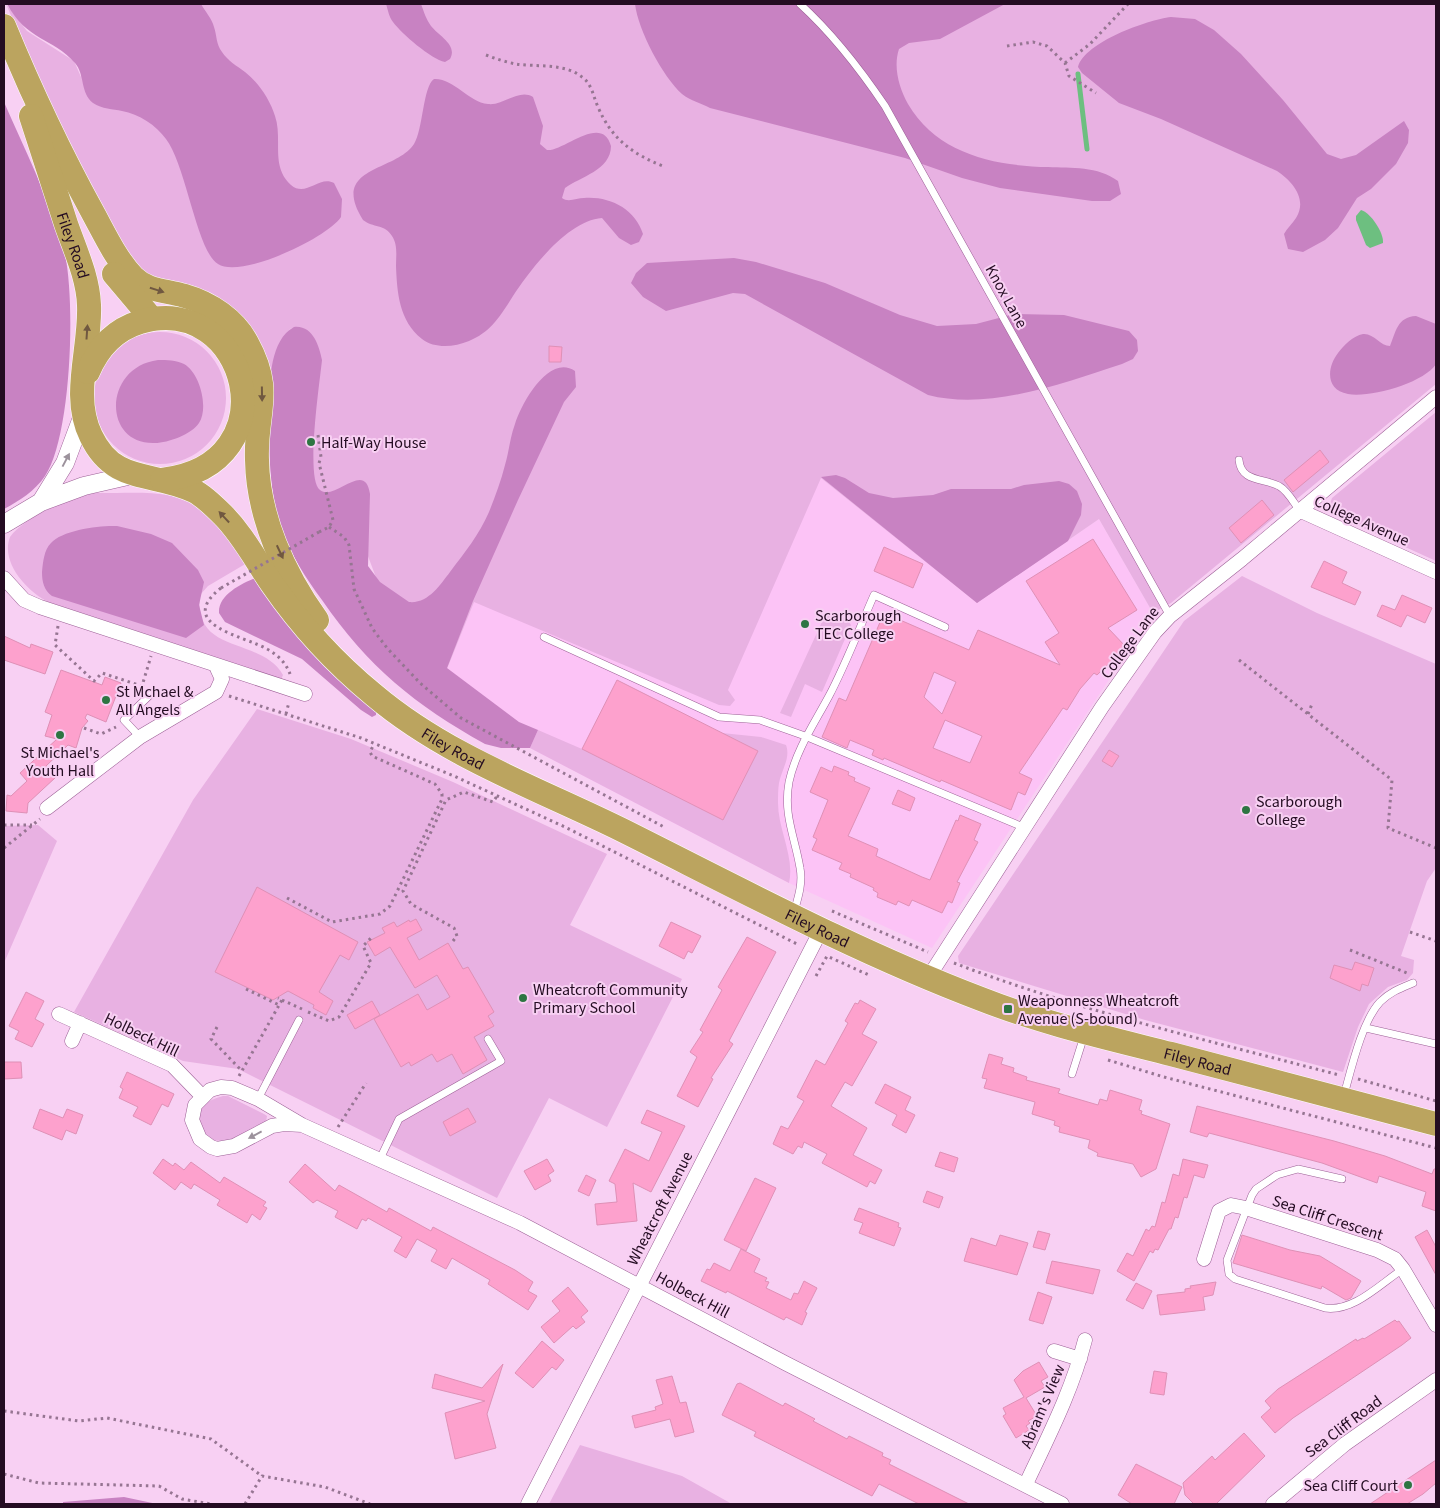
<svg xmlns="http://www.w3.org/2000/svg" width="1440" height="1508" viewBox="0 0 1440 1508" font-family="'Source Sans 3',sans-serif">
<rect width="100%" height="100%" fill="#f8d0f3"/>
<!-- built -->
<path fill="#fcc3f6" d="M565,368L821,477L977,603L1099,519L1153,613L932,948L789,883L530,748L537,730L519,722L447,669Z"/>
<!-- green -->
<path fill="#e8b1e2" d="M6,4L27,31L74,61L81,77L96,4H1436V384L1171,603L1153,613L1099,519L977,603L821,478L728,690L735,700L730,706L719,705L474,602L447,669L386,604L354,519L317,501L297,455L308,349L293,328L290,329L279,347L270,380L259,352L136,267L97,202L36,73Z
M94 398a66 66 0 1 1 132 0a66 66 0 1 1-132 0Z
M1436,412V561L1337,516C1329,511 1329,506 1332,498Z
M94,493C128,494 176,487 203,510C221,525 233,545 247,563L208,586L200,595C193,656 261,636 283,675L281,680L232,666L227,661L48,602C28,592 0,563 10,537C24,517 71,497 94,493Z
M1242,576L1317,613L1436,664V868L1427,881L1401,956L1414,960L1413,973L1407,980L1388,987L1369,1004L1358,1027L1343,1072L1145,1020L959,963L958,956L1184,621Z
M827,611L847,619L851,625L822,692L805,684L791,717L780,713Z
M257,709L351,739L453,782L607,854L570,925L682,979L607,1127L549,1098L497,1198L238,1069L183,1061L74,1012L193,800Z
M538,730L582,749L723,820L758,751L722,733L761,737L786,745C791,758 781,771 779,783C778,789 778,796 778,803C778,830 795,857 789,883L530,748Z
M38,825L57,841L4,963V826Z
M223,1096H228L264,1114L267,1116L266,1122L232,1140L213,1141C190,1123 194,1103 223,1096Z
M580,1445L682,1476L732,1504H549Z"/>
<!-- forest -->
<path fill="#c882c2" d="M7,4H201C205,11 212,19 214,27C217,36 216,44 222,52C228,61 237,66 245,72C259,83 270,100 275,116C283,139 270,166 291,185C306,198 319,175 334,183L342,199L341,217C327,238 241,279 218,264C197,252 186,165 166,139C156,125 139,114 122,111C113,109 102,109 93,103C80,93 85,74 75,63C52,37 27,41 7,4Z
M386,4H421C424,12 426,19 431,26C439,36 458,45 450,59L445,62C431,59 402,34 393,22C389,17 388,10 386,4Z
M635,4H1005L940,39L909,43L899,49C893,67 899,88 908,104C937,154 995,166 1048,167C1071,168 1098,166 1118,181L1121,194L1110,201H1092L1000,188L962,178L905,158L710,108C701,103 691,101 682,94C663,77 638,30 635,4Z
M1171,17L1195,19L1214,30L1241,54L1283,100L1327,154L1341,159L1356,155L1404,121L1409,130L1408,143L1396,164L1371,189L1357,198L1338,228L1325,240L1303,252L1288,249L1284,234C1287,228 1293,223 1296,218C1308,199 1292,181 1277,171L1161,119L1119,103L1082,73L1078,67C1085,42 1147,20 1171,17Z
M434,79C454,78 468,102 488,104C503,106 519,88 533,97L543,126L540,144L547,150C563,152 602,113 611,146C611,170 580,177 565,188L562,198C568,203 577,198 584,198C610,196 635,209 643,234L639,242L631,245L619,238L602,218C568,220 530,270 513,296C501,315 491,332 469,341C454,347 435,349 422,339C399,321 397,292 396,266C396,256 398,245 392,236C385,224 373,228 363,220C329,166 396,172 414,144C423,130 423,86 434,79Z
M4,102C24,148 47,194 62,242C77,288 72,437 45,476C35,491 19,501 4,509Z
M734,258L756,262L825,283L900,315L937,326L976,324L1014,314L1064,315L1129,331L1137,340L1138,351L1133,359L1122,364C1063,383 990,411 928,395L745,294L733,293L666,311L643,297L631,283L636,273L647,263Z
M1416,316L1436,324V364C1424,383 1370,398 1348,394C1325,390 1327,367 1338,353C1344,345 1353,336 1363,334C1374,333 1380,346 1390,346C1396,332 1397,317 1416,316Z
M294,327C313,325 319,346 322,360C320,381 305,479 320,490C335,502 365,459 370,494L368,566L380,582L409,602C428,604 440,585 450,572C465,552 479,535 489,512C495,497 501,481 505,465C509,452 510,437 515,424C521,404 549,353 575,371L576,387L564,402L518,500L473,601L447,668L519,722L538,730L530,748H501L485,744C415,705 368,667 322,600C305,577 291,555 281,528C268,489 269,444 269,403C270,380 270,340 294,327Z
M158,360C167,360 176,360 184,364C200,373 209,408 199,423C192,434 168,443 155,443C102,445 103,367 158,360Z
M836,475L845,478L869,493L893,498L933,495L951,489H1011L1024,485L1059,481L1069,484L1077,491L1082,504L1081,515L1068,541L977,603L821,477Z
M117,526L151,534L172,543L198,570L204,582L199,605L204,625L186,638L52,596C44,590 42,582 42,572C43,562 44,550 51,543C62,530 101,525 117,526Z
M255,578L309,648L376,712V715L372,717L361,710L302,659L225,622L219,613C218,595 241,584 255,578Z
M124,1497L157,1504H63V1502Z"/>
<!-- water -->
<path fill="#6dbf80" d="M1361,210C1371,213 1384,233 1383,243L1370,248L1366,245L1356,220V216Z"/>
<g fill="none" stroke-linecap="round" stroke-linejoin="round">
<!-- stream -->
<path stroke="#6dbf80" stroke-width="5" d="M1078,74L1087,149"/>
</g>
<!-- building -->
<path fill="#fda1cd" stroke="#df90b6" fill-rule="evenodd" d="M549,346L562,347L561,362H549Z
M1320,450L1329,462L1293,492L1284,480Z
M1262,500L1274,515L1241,543L1229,528Z
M1093,539L1137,610L1108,628L1126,647L1097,675L1094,673L1080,689L1067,710L1063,708L1019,773L1032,779L1025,795L1018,792L1011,810L941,780L940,782L884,758L883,760L872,755L874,750L850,740L847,748L822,737L839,698L846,701L884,613L969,650L978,630L1060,665L1045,642L1059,633L1026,581ZM934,672L956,682L942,714L924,697ZM945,720L982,736L970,763L933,748Z
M884,547L923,564L913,588L874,571Z
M1324,561L1347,572L1342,583L1361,592L1355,605L1311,587Z
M1402,595L1432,608L1425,623L1407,615L1401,627L1377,616L1382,605L1395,610Z
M4,636L30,648L31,644L53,652L45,674L4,660Z
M61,670L102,685L105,677L121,683L106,722L87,714L85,718L88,721L82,728L76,748L68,745L46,766L56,777L28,803L27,813L6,811L7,795L11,796L27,781L20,773L57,739L45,736L52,715L45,712Z
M617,680L758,751L723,820L582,749Z
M1109,750L1119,756L1112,767L1102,761Z
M834,766L849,772L848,775L855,778L854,781L870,788L848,836L878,849L876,856L922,877L930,880L956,820L958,821L960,815L981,824L974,840L978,842L957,882L960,883L952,903L948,901L942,913L912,900L909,906L898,901L896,905L877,897L878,893L873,890L874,888L850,877L851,874L839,869L842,863L812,850L817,839L813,837L828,800L810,792L821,767L832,772Z
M898,790L915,798L910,811L892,804Z
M257,887L358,942L349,960L340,955L319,992L333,1001L326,1015L313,1008L314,1005L288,991L273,1000L215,972Z
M416,919L422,930L407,938L419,960L448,943L463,969L468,967L494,1012L488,1016L494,1026L474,1037L487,1060L463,1074L452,1054L437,1062L432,1054L411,1066L409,1062L401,1067L374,1019L418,994L427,1010L450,997L437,975L415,988L390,947L375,956L367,942L385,933L382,928L394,922L397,927L409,920L410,922Z
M671,922L701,936L692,953L688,951L684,959L659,946Z
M747,937L776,952L729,1041L733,1044L711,1078L713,1079L698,1107L677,1096L697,1057L690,1052L703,1032L700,1030L722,990L718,987Z
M1355,962L1374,968L1368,986L1362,984L1360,991L1330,978L1334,965L1352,970Z
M26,992L44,1001L35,1019L44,1024L32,1047L15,1039L19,1031L9,1026Z
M860,1000L876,1009L862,1034L877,1042L852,1086L845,1082L831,1106L867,1128L853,1155L882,1170L875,1184L870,1181L867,1187L822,1163L827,1154L804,1142L802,1148L798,1146L793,1154L773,1144L781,1126L788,1129L804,1101L797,1097L816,1060L825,1065L848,1023L845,1021L855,1003L858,1004Z
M372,1001L380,1015L355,1029L347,1015Z
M989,1054L1003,1058L1001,1064L1014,1068L1013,1072L1027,1077L1026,1080L1060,1089L1058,1093L1064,1095L1098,1105L1100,1099L1107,1101L1110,1090L1142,1100L1139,1110L1142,1111L1141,1114L1170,1124L1156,1169L1141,1177L1133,1164L1097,1156L1098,1153L1088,1148L1090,1140L1059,1132L1060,1127L1054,1125L1055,1121L1032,1114L1035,1102L984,1088L987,1079L982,1078Z
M4,1062H21L22,1078L4,1079Z
M127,1072L174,1094L168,1107L162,1104L151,1125L133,1116L138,1107L119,1098L123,1089L120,1087Z
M885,1084L911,1097L905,1110L915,1115L906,1133L892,1125L897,1115L875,1103Z
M1197,1106L1334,1141L1385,1156L1432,1174L1434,1169H1436V1211L1422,1206L1426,1192L1379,1176L1377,1183L1322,1163L1209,1133L1207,1137L1190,1132Z
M468,1108L476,1122L450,1136L443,1122Z
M40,1109L63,1118L67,1109L83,1115L76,1134L66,1130L62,1140L33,1128Z
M647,1110L685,1126L651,1192L633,1183L637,1221L597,1225L595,1204L617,1202L615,1184L609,1181L625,1149L649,1161L662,1132L641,1123Z
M940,1152L958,1158L954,1172L935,1166Z
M163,1159L173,1166L175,1163L184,1170L191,1162L220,1183L224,1177L266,1202L263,1206L267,1208L260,1220L252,1214L247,1223L217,1205L220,1200L194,1184L191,1189L181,1182L175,1190L153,1173Z
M547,1159L554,1171L548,1175L551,1181L535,1190L524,1171Z
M1183,1159L1208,1165L1204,1178L1194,1175L1187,1198L1184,1197L1178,1218L1175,1217L1171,1229H1169L1158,1250L1155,1249L1153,1253L1150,1251L1134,1281L1117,1271L1127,1253L1133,1256L1146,1229L1149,1231L1152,1226L1155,1227L1162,1202L1165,1203L1173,1174L1179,1176Z
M305,1164L335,1191L339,1185L387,1212L389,1208L431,1231L433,1227L515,1270L533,1282L528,1291L537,1296L528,1310L488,1284L490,1280L452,1258L446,1269L431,1261L437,1250L417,1239L406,1258L394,1251L402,1237L368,1218L366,1221L362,1219L357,1229L335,1217L338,1211L317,1200L313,1203L289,1182Z
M586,1175L596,1180L589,1196L578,1191Z
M755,1178L776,1188L746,1251L724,1240Z
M927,1191L943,1197L939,1208L923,1202Z
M859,1208L899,1223L898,1227L901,1228L894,1246L859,1233L863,1223L854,1220Z
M1427,1230L1436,1247V1275L1415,1237Z
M1038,1231L1050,1234L1045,1250L1033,1247Z
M1000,1235L1028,1243L1017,1275L964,1261L971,1238L996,1246Z
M1242,1235L1290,1250L1320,1256L1361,1281L1351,1298L1346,1300L1322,1286L1321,1289L1233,1263Z
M741,1249L760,1259L754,1272L767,1278L765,1281L769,1282L766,1288L791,1300L794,1293L798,1294L804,1281L817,1288L805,1312L807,1313L802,1325L786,1317L784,1320L727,1291L726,1293L701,1281L707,1269L710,1270L714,1263L730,1271Z
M1052,1261L1100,1270L1093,1294L1046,1283Z
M1216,1282L1213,1295L1203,1297L1205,1310L1160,1315L1157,1295L1185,1292V1289L1191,1288L1190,1286Z
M1136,1283L1152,1291L1143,1309L1126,1300Z
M568,1287L588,1311L581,1317L585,1322L576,1329L573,1326L554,1343L541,1327L560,1311L552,1301Z
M1038,1292L1052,1297L1043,1324L1029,1320Z
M1395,1320L1397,1322L1399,1321L1411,1338L1402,1345L1293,1418L1275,1433L1261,1417L1271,1408L1265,1401L1278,1389L1356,1339L1357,1341L1363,1338L1364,1339Z
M542,1341L564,1360L556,1370L552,1367L533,1388L515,1373Z
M1039,1362L1048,1377L1041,1381L1045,1387L1026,1398L1037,1416L1028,1421L1030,1423L1026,1426L1029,1430L1016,1438L1003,1416L1006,1414L1003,1408L1024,1397L1014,1380L1023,1371Z
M503,1364L487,1414L496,1448L455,1459L445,1413L485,1401L432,1388L435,1374L482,1388Z
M1154,1371L1167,1373L1164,1395L1150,1393Z
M672,1376L680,1403L686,1402L694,1432L675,1437L670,1419L635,1428L632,1416L656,1410L655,1407L663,1404L656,1380Z
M740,1383L783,1406L785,1403L815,1419L813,1421L847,1439L849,1436L883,1453L882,1456L891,1460L889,1464L969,1504H919L879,1484L872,1496L754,1436L756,1432L722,1415L737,1384Z
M1244,1433L1265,1456L1216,1504H1194L1185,1495L1183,1483L1212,1456L1215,1460Z
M1436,1460V1483L1423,1494L1407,1504H1370Z
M1136,1464L1182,1487L1174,1504H1132L1118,1495Z"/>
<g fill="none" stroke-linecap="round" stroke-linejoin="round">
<!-- service casing -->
<g stroke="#9c6096" stroke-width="8">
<path id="service" d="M800,4C833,34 860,69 885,106L1170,616
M1239,460C1241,482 1263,478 1279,486C1288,491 1294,503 1300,511
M544,637L719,717L760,720L805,736L1023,827
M140,737L124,720L153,692
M794,912C798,898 803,883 800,868C795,837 783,815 789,782C796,750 814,724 829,696C846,664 859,629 874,595L945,627
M1366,1028L1436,1044
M1072,1074L1084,1036
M1344,1095C1351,1070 1362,1021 1380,1002C1390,992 1401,988 1413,983
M258,1099L299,1020
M379,1161L399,1119L501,1061L488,1039
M1342,1179L1298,1169L1277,1175L1256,1189L1252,1195L1227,1260L1229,1274L1235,1279L1325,1308C1354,1312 1380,1284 1403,1269"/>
</g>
<!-- minor casing -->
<g stroke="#9c6096" stroke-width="15">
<path id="minor" d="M1301,511L1436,572
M4,578L24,600L40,607L305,694
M47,808L140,737L216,692L222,679L216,666
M928,978L1102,707L1155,632L1170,616L1242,559L1436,397
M59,1014L172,1065L202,1096
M72,1041L80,1023
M302,1125L284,1124L272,1126L234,1146L217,1149L211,1147L200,1139L192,1120L195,1105L210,1090L221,1087L232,1088L258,1099L302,1125L520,1223L785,1363L1062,1504
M1204,1259L1219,1211L1231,1205L1246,1208L1377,1250L1395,1259L1403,1269L1436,1325
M1054,1351L1080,1359
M1026,1484C1048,1437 1072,1391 1085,1340
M528,1504L822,928
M1273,1504L1345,1444L1436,1380"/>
</g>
<!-- tertiary casing -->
<g stroke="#9c6096" stroke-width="19">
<path id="tertiary" d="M41,502L65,463L83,415
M4,524L41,502L84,486L132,475"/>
</g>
<!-- trunk casing -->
<g stroke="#fff" stroke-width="25">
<g id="trunk">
<path d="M4,26C30,89 60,153 93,213C105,235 116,259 133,277C148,292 167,290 185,296C210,303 235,320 247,343C274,392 255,411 257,460C258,517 284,574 317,620"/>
<path id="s1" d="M31,116C43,152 54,188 66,224C75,250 88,277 89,305C91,348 71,396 91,436C114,485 153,471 194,491C204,496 215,507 223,515C243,535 256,561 272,584C301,626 335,663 374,695C446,756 539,789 622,830C740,889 857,952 981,999C1042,1023 1108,1038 1171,1054C1260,1077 1348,1101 1436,1124"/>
<path d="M114,274L152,319"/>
<path d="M88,372C98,348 114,330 140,322C248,290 294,465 162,480"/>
</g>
</g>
<!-- path -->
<path stroke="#967592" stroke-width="3" stroke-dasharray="2.5 4" stroke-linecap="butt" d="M1007,46L1033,42L1047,46L1065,63L1069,76L1096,93
M486,55C496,59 506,62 516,64C536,67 565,63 582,77C592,84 593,96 598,107C611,138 632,154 663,166
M1065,63L1090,44L1128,4
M318,435L321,457L319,463L333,520L329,527L319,532
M329,527L344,537L349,545L354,589L372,628L387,648L420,683L461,718L664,827
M221,588C174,625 245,636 267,649C278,655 286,663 290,674
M58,626L55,645L94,681L102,673L142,686
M1239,660L1392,780L1388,828L1436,848
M144,687L142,686L151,656
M229,696L361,738L454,776L565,827L799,945
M286,714L289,702
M1308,714L1312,704
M84,728L101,734L116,727
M4,825H32
M4,848L40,819
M287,898L332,922L380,914L390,906L442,799V794L435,784L372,756L370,752L374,744
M832,911L928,952
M1410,932L1436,941
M453,941L457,936L454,928L411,904L403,891L446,800L464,792L493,802L497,796
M1350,950L1407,973
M954,963C1079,1011 1211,1041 1339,1075
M816,976L827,956L871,976
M246,989L279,1005
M282,1000L302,1009
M308,1012L329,1021L339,1017L371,963L363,946L372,937
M217,1027L211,1039L242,1071
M1108,1060L1164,1077L1436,1148
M239,1076L282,1000L278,998
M1358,1079L1436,1101
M338,1127L366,1083
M4,1411L79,1421L107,1418L211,1439L262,1476
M4,1474L39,1483L159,1486L182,1499L211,1504
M245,1504L262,1476L325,1487L370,1504"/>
<!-- service -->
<use href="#service" stroke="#fff" stroke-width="7"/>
<!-- minor -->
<use href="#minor" stroke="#fff" stroke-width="14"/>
<!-- tertiary -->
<use href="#tertiary" stroke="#fff" stroke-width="18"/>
<!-- trunk -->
<use href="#trunk" stroke="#bba45f" stroke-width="24"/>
<!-- path-bridge -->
<path stroke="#967592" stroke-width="3" stroke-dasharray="2.5 4" stroke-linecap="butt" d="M221,588L319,532"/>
</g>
<!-- one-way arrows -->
<defs><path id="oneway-solid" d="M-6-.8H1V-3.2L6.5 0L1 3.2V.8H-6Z" transform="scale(1.25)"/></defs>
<g fill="#705840">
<use href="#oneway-solid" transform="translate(157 290) rotate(18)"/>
<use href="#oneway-solid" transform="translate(87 332) rotate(-86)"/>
<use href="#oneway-solid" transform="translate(262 394) rotate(89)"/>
<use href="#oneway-solid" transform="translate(224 517) rotate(-133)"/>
<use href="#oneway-solid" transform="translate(280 552) rotate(65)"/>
</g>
<g fill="#9c929c">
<use href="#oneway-solid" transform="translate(66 460) rotate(-62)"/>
<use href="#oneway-solid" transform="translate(255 1135) rotate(152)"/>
</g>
<!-- markers -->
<g fill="#2d7542" stroke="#f8d0f3" stroke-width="2">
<circle cx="311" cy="442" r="5"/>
<circle cx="805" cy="624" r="5"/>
<circle cx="106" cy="700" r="5"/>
<circle cx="60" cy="735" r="5"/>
<circle cx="1246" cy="810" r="5"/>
<circle cx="523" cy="998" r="5"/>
<rect x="1003" y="1004" width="10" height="10" rx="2.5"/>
<circle cx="1408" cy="1485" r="5"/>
</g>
<g text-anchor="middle" stroke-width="4" stroke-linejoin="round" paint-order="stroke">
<!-- street labels -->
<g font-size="16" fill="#240c22" stroke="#f8d0f3">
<text dy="6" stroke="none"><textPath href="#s1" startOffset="136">Filey Road</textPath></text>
<text transform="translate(1007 296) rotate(61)" y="6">Knox Lane</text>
<text transform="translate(1362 520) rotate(24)" y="6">College Avenue</text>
<text transform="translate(1129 642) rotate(-53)" y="6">College Lane</text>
<text dy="6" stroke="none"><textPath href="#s1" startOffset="822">Filey Road</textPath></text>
<text dy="6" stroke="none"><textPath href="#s1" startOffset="1228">Filey Road</textPath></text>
<text transform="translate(142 1034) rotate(26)" y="6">Holbeck Hill</text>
<text dy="6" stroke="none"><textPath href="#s1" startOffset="1632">Filey Road</textPath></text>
<text transform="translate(659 1208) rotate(-63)" y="6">Wheatcroft Avenue</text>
<text transform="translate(1328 1217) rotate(18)" y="6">Sea Cliff Crescent</text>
<text transform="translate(693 1294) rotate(28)" y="6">Holbeck Hill</text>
<text transform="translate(1042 1406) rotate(-67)" y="6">Abram's View</text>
<text transform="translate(1343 1426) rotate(-37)" y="6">Sea Cliff Road</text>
</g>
<!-- poi labels -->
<g font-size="16" fill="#240c22" stroke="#f8d0f3" text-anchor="start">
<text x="321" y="448">Half-Way House</text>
<text x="815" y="621">Scarborough<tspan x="815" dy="18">TEC College</tspan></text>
<text x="116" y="697">St Mchael &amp;<tspan x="116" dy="18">All Angels</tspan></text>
<text x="60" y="758" text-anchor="middle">St Michael's<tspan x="60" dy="18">Youth Hall</tspan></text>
<text x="1256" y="807">Scarborough<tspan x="1256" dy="18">College</tspan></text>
<text x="533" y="995">Wheatcroft Community<tspan x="533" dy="18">Primary School</tspan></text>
<text x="1018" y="1006">Weaponness Wheatcroft<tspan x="1018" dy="18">Avenue (S-bound)</tspan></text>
<text x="1398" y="1491" text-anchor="end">Sea Cliff Court</text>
</g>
</g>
<!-- border -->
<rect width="1440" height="1508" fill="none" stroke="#240c22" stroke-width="10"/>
</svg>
